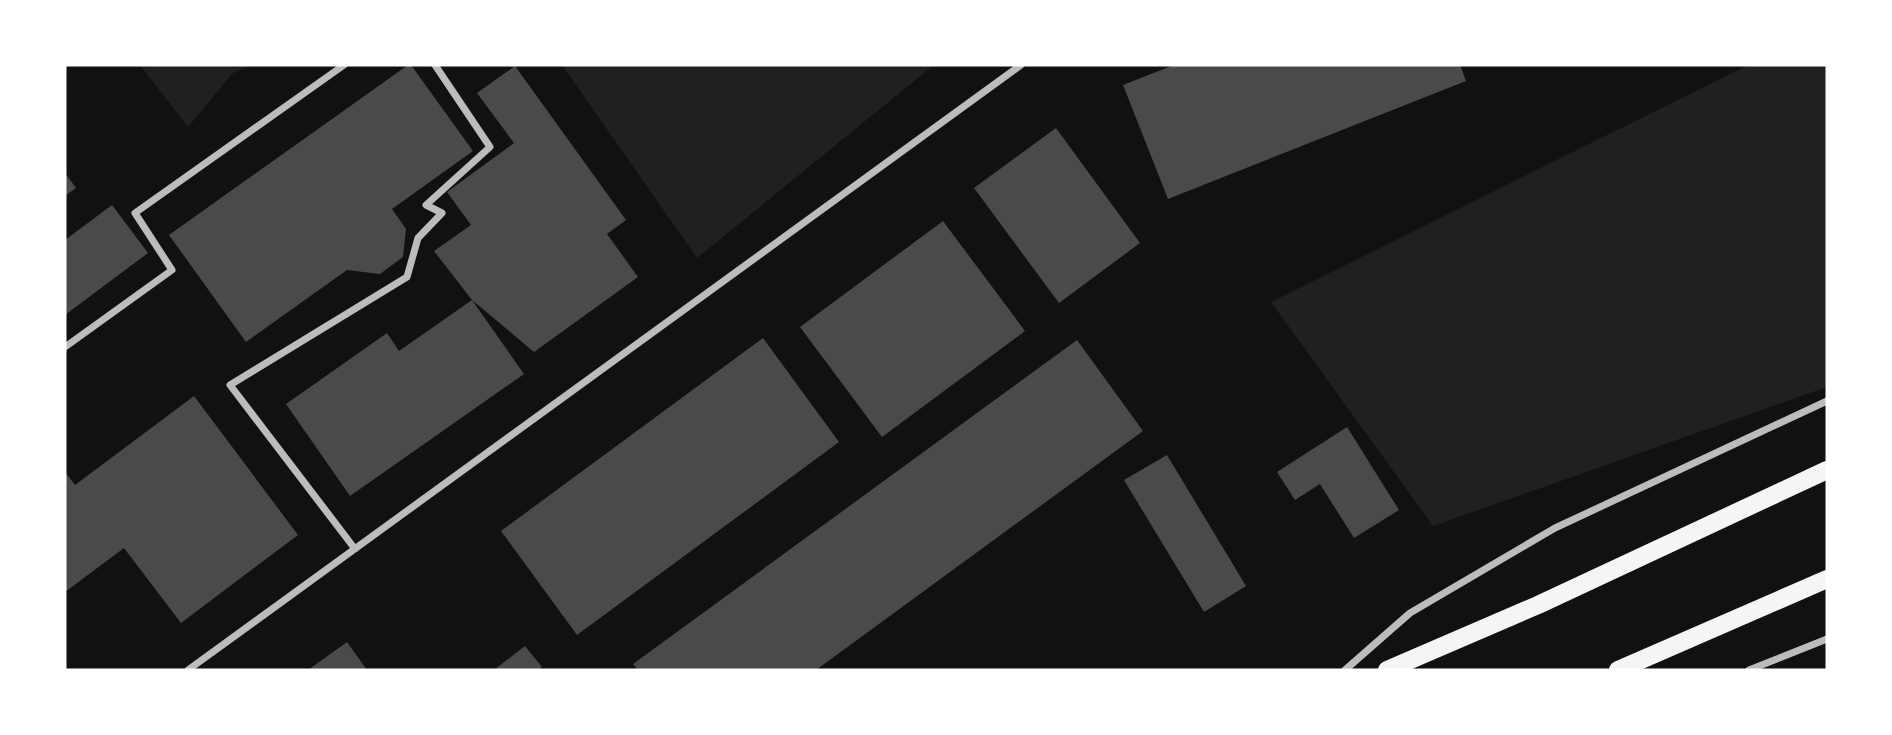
<svg xmlns="http://www.w3.org/2000/svg" width="1892" height="735" viewBox="0 0 1892 735" font-family="'Work Sans',sans-serif">
<rect width="100%" height="100%" fill="#111"/>
<!-- green -->
<path fill="#202020" d="M140,65H251L233,73L188,127Z
M562,65H934L697,258Z
M1748,65H1827V387L1433,526L1271,302Z"/>
<!-- building -->
<path fill="#4a4a4a" d="M408,65H411L473,151L392,209L406,229L403,257L380,274L347,270L246,342L169,235Z
M1174,65H1460L1466,81L1168,199L1123,85Z
M515,66L626,220L607,234L638,277L534,352L472,300L434,251L471,225L447,192L514,143L477,93Z
M1056,128L1140,243L1059,303L974,188Z
M65,173L76,188L65,196Z
M112,205L148,253L65,315V240Z
M943,221L1025,331L882,437L800,327Z
M472,300L524,374L350,496L286,404L387,333L399,351Z
M763,338L839,442L577,635L501,531Z
M1077,340L1143,431L816,670H638L633,664Z
M194,396L298,535L181,623L124,548L65,592V472L75,485Z
M1347,427L1399,510L1354,538L1320,484L1295,500L1277,472Z
M1167,455L1246,586L1204,612L1124,480Z
M347,642L367,670H308Z
M525,646L542,667L538,670H494Z"/>
<g fill="none" stroke-linecap="round" stroke-linejoin="round">
<!-- minor -->
<path stroke="#bcbcbc" stroke-width="7" d="M65,347L172,270L135,213L344,65
M355,549L230,385L407,277L418,238L442,213L426,205L490,147L435,65
M188,670L1021,65
M1345,670L1410,613L1555,528L1827,401
M1749,670L1827,639"/>
<!-- primary -->
<path stroke="#f5f5f5" stroke-width="18" d="M1387,670L1538,605L1827,470
M1618,670L1827,579"/>
</g>
<!-- border -->
<rect width="1892" height="735" fill="none" stroke="#ffffff" stroke-width="133"/>
</svg>
